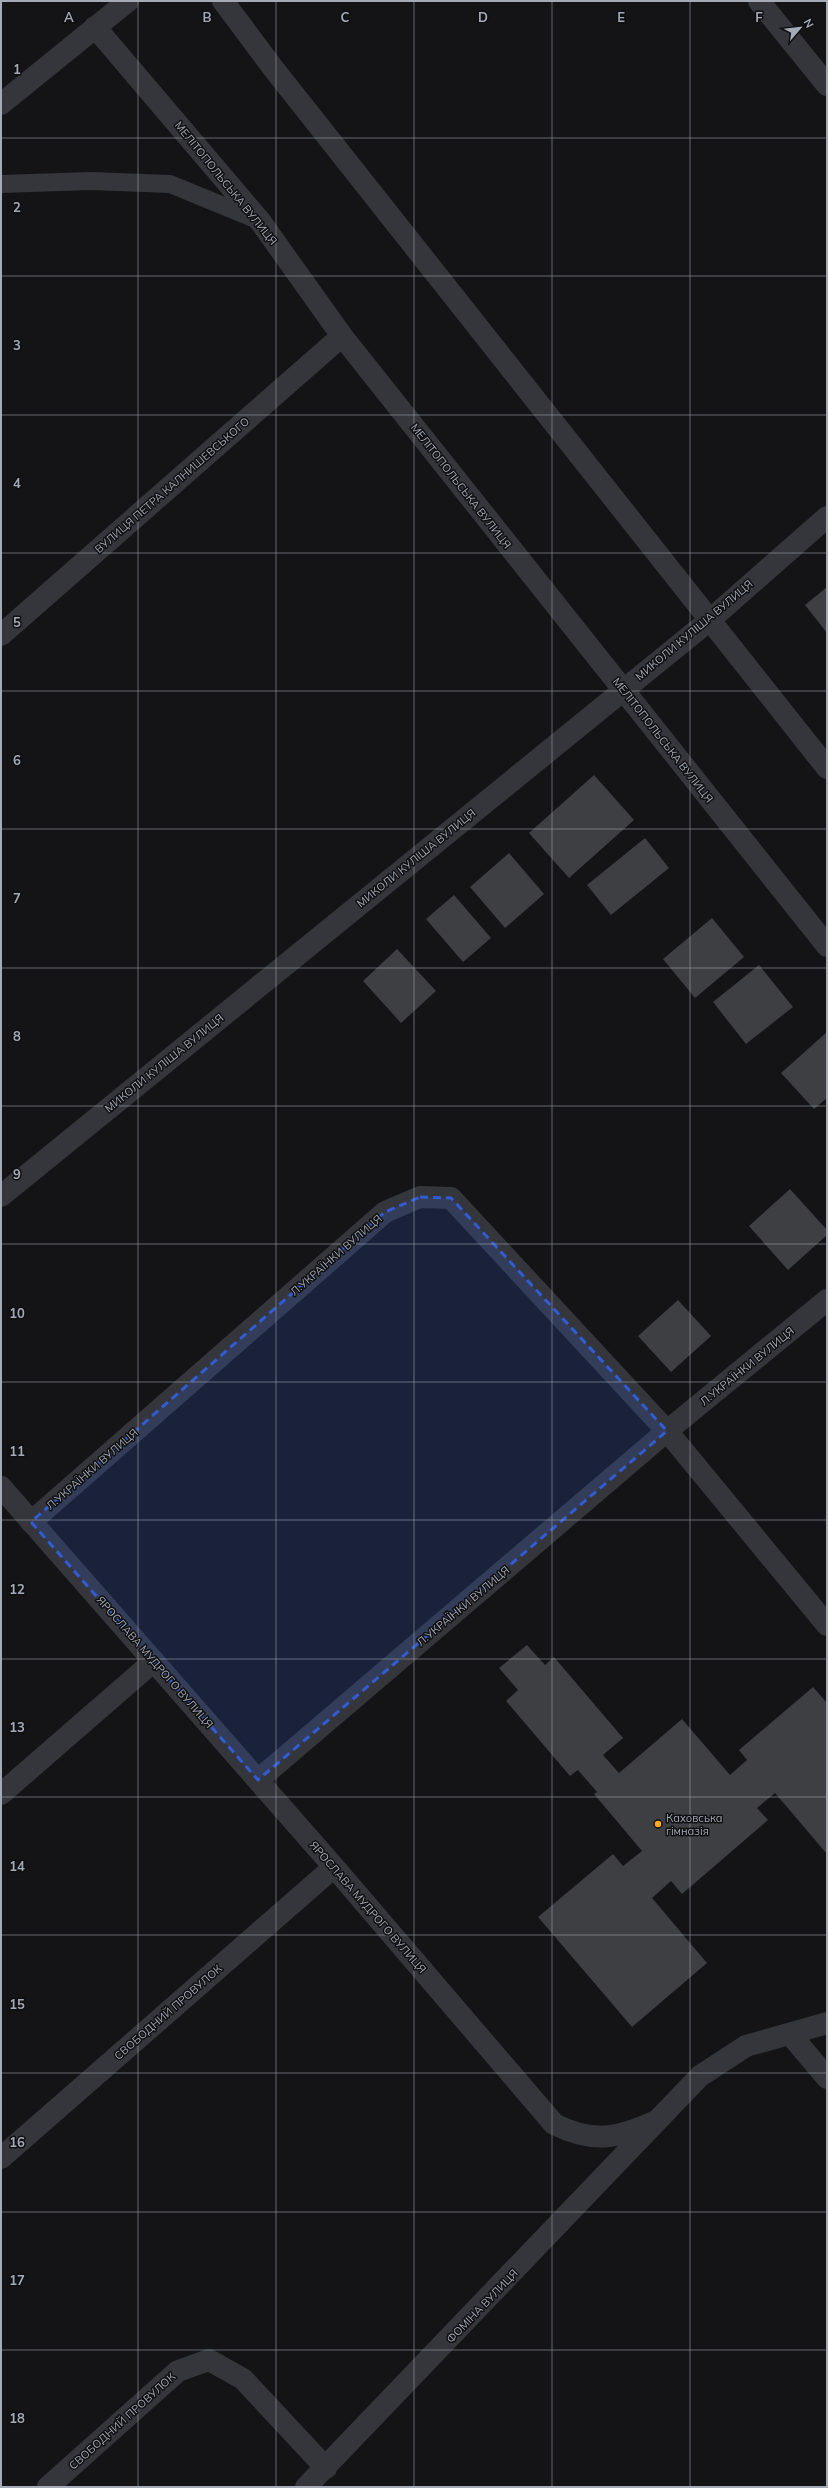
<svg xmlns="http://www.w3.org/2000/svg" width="828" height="2488" viewBox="0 0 828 2488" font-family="Mulish,sans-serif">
<rect width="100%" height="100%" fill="#141416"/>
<!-- building -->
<path fill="#3e3f43" d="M827,587V633L805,605Z
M594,775L634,820L569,878L529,833Z
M645,838L669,868L611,915L587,885Z
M509,853L544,894L505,928L470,887Z
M454,895L491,938L463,962L426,919Z
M712,918L744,957L695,998L663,959Z
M397,949L436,991L401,1023L363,981Z
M759,965L793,1007L746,1044L713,1002Z
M827,1032V1098L814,1109L781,1073Z
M790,1189L827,1230V1235L788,1270L749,1226Z
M678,1300L711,1336L671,1372L638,1336Z
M527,1645L545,1665L554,1657L623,1738L603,1755L619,1773L682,1719L730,1775L747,1760L739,1750L813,1687L827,1703V1854L775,1793L757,1808L768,1820L682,1894L671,1881L652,1898L707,1963L632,2027L538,1917L613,1854L623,1866L642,1851L594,1794L597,1792L578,1770L570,1776L506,1701L518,1690L499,1668Z"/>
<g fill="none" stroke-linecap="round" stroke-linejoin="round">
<!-- service -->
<path stroke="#34363b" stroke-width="18" d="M1,184L91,181L170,184L260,221"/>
<!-- minor -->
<path stroke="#34363b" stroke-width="22" d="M759,1L827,85
M1,635L342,336
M1,1196L711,619L827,517
M1,1487L334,1867L554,2124C592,2143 616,2139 654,2122
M31,1522L385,1212L420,1197L451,1198L667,1431L827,1625
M258,1780L667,1431L827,1300
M1,1794L154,1661
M790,2034L827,2078
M1,2158L334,1867
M48,2487L178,2371L209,2360L243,2379L326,2468
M306,2487L700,2076L746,2046L827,2023"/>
<!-- tertiary -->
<path stroke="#34363b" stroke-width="22" d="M223,1L273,68L827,768
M95,27L260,221L342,336L827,946
M1,104L128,1"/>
</g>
<!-- marked area -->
<path fill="#315cd3" fill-opacity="0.2" stroke="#315cd3" stroke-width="3" stroke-dasharray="8 5" stroke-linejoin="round" d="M420,1197L451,1198L667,1431L258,1780L31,1522L385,1212Z"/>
<!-- grid -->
<path fill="none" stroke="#a4abb7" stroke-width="1" stroke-opacity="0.55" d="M138,1V2487M276,1V2487M414,1V2487M552,1V2487M690,1V2487M1,138H827M1,276H827M1,415H827M1,553H827M1,691H827M1,829H827M1,968H827M1,1106H827M1,1244H827M1,1382H827M1,1520H827M1,1659H827M1,1797H827M1,1935H827M1,2073H827M1,2212H827M1,2350H827"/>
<!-- markers -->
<circle fill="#ffaa23" stroke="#0f0f11" stroke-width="1.5" cx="658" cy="1824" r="4"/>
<g text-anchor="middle" stroke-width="3" stroke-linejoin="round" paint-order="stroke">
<!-- street labels -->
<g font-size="11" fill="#a4abb7" stroke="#0f0f11">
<text transform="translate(226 183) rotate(51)" y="4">МЕЛІТОПОЛЬСЬКА ВУЛИЦЯ</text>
<text transform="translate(172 485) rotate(-41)" y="4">ВУЛИЦЯ ПЕТРА КАЛНИШЕВСЬКОГО</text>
<text transform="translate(461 486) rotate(52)" y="4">МЕЛІТОПОЛЬСЬКА ВУЛИЦЯ</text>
<text transform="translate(694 630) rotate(-40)" y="4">МИКОЛИ КУЛІША ВУЛИЦЯ</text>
<text transform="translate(663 740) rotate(52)" y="4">МЕЛІТОПОЛЬСЬКА ВУЛИЦЯ</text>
<text transform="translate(416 858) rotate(-39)" y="4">МИКОЛИ КУЛІША ВУЛИЦЯ</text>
<text transform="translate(164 1063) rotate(-39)" y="4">МИКОЛИ КУЛІША ВУЛИЦЯ</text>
<text transform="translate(336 1255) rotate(-41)" y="4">Л.УКРАЇНКИ ВУЛИЦЯ</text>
<text transform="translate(747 1366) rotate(-39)" y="4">Л.УКРАЇНКИ ВУЛИЦЯ</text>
<text transform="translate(92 1469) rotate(-41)" y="4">Л.УКРАЇНКИ ВУЛИЦЯ</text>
<text transform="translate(463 1606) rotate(-40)" y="4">Л.УКРАЇНКИ ВУЛИЦЯ</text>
<text transform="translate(155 1662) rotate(49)" y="4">ЯРОСЛАВА МУДРОГО ВУЛИЦЯ</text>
<text transform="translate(368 1907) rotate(49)" y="4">ЯРОСЛАВА МУДРОГО ВУЛИЦЯ</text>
<text transform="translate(168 2012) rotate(-41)" y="4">СВОБОДНИЙ ПРОВУЛОК</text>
<text transform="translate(482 2306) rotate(-46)" y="4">ФОМІНА ВУЛИЦЯ</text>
<text transform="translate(122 2421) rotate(-42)" y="4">СВОБОДНИЙ ПРОВУЛОК</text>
</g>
<!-- poi labels -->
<g font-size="11" fill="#a4abb7" stroke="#0f0f11" text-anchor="start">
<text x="666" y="1822">Каховська<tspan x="666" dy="13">гімназія</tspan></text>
</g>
</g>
<g font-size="13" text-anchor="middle" font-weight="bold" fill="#a4abb7" stroke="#0f0f11" stroke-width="3" stroke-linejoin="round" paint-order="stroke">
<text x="69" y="22">A</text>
<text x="207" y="22">B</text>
<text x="345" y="22">C</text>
<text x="483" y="22">D</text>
<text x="621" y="22">E</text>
<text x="759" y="22">F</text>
<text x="17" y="74">1</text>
<text x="17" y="212">2</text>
<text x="17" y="350">3</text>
<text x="17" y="488">4</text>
<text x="17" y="627">5</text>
<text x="17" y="765">6</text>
<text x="17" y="903">7</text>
<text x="17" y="1041">8</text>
<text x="17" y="1179">9</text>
<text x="17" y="1318">10</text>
<text x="17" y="1456">11</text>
<text x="17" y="1594">12</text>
<text x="17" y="1732">13</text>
<text x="17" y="1871">14</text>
<text x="17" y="2009">15</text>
<text x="17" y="2147">16</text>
<text x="17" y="2285">17</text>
<text x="17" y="2423">18</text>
</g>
<!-- border -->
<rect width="828" height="2488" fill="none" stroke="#a4abb7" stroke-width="4"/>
<!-- north arrow -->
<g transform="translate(800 28) rotate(62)" stroke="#0f0f11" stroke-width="3" paint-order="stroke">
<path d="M0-3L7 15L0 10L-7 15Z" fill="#a4abb7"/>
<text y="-6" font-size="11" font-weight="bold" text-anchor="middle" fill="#a4abb7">N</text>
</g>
</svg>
